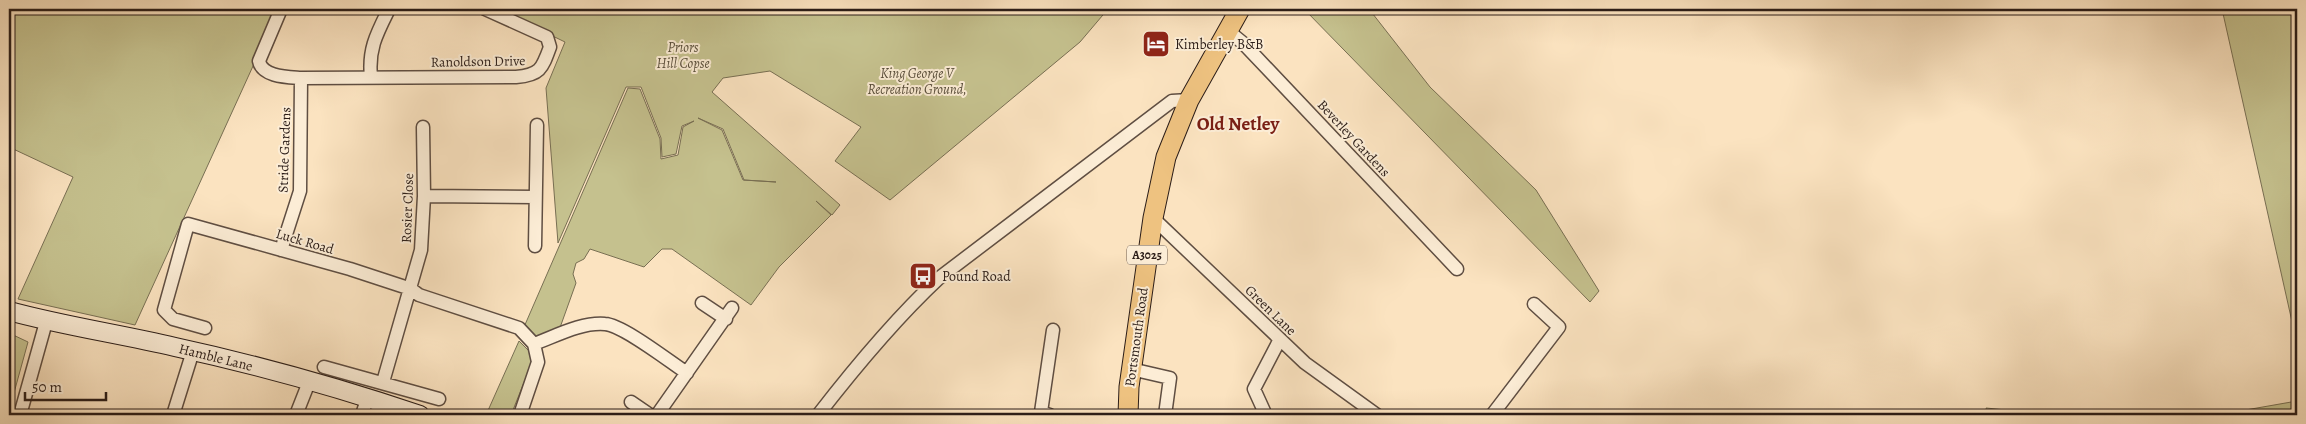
<svg xmlns="http://www.w3.org/2000/svg" width="2306" height="424" viewBox="0 0 2306 424" font-family="Alegreya,serif">
<rect width="100%" height="100%" fill="#fbe3c0"/>
<filter id="stains"><feTurbulence type="fractalNoise" baseFrequency=".004" numOctaves="4"/><feColorMatrix values="0 0 0 0 .2 0 0 0 0 .09 0 0 0 0 .02 0 0 0 .5 -.17"/></filter>
<radialGradient id="worn" r=".72"><stop offset=".6" stop-color="#630" stop-opacity="0"/><stop offset="1" stop-color="#630" stop-opacity=".3"/></radialGradient>
<!-- green -->
<path fill="#c5c18e" stroke="#786f53" fill-rule="evenodd" d="M9,9H279L135,325L18,299L73,177L9,147Z
M497,9H1108L1080,42L890,200L835,161L861,127L770,71L723,78L712,92L840,205L832,215L816,201L831,215L779,267L751,305L672,249H662L644,267L590,249L584,259L576,263L573,274L576,283L557,336L539,341L524,327L628,88L640,89L660,139L661,159L678,155L683,127L694,121L682,126L676,154L662,157L661,138L641,87H626L558,243L546,88L565,42ZM698,118L723,129L744,180L776,182L743,180L722,130Z
M1304,9H1369L1430,87L1536,190L1599,291L1590,302Z
M2222,9H2297V344Z
M9,333L28,342L9,411Z
M519,341L531,353V365L513,410L509,415H486Z
M2297,401V415H2217Z
M1986,408L2056,415H1988Z"/>
<g fill="none" stroke-linecap="round" stroke-linejoin="round">
<!-- street casing -->
<g stroke="#5f4e42" stroke-width="15">
<path id="street" d="M281,9L259,61C262,77 288,77 301,78L516,77C540,75 542,69 550,47L547,37L485,9
M1227,30L1243,43L1457,269
M371,77C368,49 377,33 389,9
M424,196L535,197
M1153,218L1305,363L1377,415
M535,246L537,125
M281,250L300,191L301,78
M702,303L726,319
M205,328L173,319L164,310L188,224L350,269L411,289L419,295L519,328L534,344
M324,367L439,399
M1131,369L1170,378L1165,415
M383,382L421,250L424,196L423,127
M631,402L650,415
M20,415L46,322
M173,415L193,351
M296,415L309,382
M362,415L367,399
M520,415L538,362L534,344C556,336 581,322 605,324C623,325 670,362 687,373
M657,415L732,308
M818,415C856,366 894,320 939,278L1172,101L1189,100
M1050,415L1041,412L1053,330
M1264,415V411L1254,389L1280,339
M1492,415L1559,327L1534,304"/>
</g>
<!-- secondary casing -->
<g stroke="#2b1d18" stroke-width="20">
<path id="secondary" d="M9,311C64,326 120,334 175,347C258,365 340,388 420,415"/>
</g>
<!-- primary casing -->
<g stroke="#2b1d18" stroke-width="21">
<path id="primary" d="M1128,415L1129,387L1153,218L1166,157L1189,100L1240,9"/>
</g>
<!-- street -->
<use href="#street" stroke="#fcedd6" stroke-width="12"/>
<!-- secondary -->
<use href="#secondary" stroke="#fcedd6" stroke-width="18"/>
<!-- primary -->
<use href="#primary" stroke="#eec280" stroke-width="19"/>
</g>
<!-- icons -->
<defs>
<g id="hotel-square" transform="scale(1.4375)"><rect x="-9" y="-9" width="18" height="18" rx="4" fill="#8f2418" stroke="#fcedd6"/><path d="M-6-4.5h1.5V1H6V5H4.5V3h-9V5H-6ZM-4 0a1.8 1.8 0 1 1 3.6 0ZM.5 0V-2.5h3Q6-2.5 6 0Z" fill="#fff"/></g>
<g id="bus-square" transform="scale(1.4375)"><rect x="-9" y="-9" width="18" height="18" rx="4" fill="#8f2418" stroke="#fcedd6"/><path d="M-5-6H5V4H4V6H2V4H-2V6H-4V4H-5ZM-3.5-4V0h7V-4ZM-3.5 1.2v1.5H-2V1.2ZM2 1.2v1.5H3.5V1.2Z" fill="#fff"/></g>
</defs>
<g fill-rule="evenodd">
<use href="#hotel-square" x="1156" y="44"/>
<use href="#bus-square" x="923" y="276"/>
</g>
<g text-anchor="middle" stroke-width="4" stroke-linejoin="round" paint-order="stroke">
<!-- shield labels -->
<rect fill="#fcedd6" stroke="#6a5b51" stroke-width="1" x="1127" y="245.5" width="40" height="19" rx="4"/>
<g font-size="12" font-weight="bold" fill="#2b1d18">
<text x="1147" y="259">A3025</text>
</g>
<!-- poi labels -->
<g font-size="14" fill="#2b1d18" stroke="#fcedd6" text-anchor="start">
<text x="1175" y="49">Kimberley B&amp;B</text>
<text x="942" y="281">Pound Road</text>
</g>
<!-- park labels -->
<g font-size="14" font-style="italic" fill="#594e3b" stroke="#fcedd6">
<text x="683" y="52">Priors<tspan x="683" dy="16">Hill Copse</tspan></text>
<text x="917" y="78">King George V<tspan x="917" dy="16">Recreation Ground,</tspan></text>
</g>
<!-- street labels -->
<g font-size="14" fill="#2b1d18" stroke="#fcedd6">
<text transform="translate(478 61) rotate(-1)" y="5">Ranoldson Drive</text>
<text transform="translate(1354 138) rotate(47)" y="5">Beverley Gardens</text>
<text transform="translate(284 150) rotate(-88)" y="5">Stride Gardens</text>
<text transform="translate(407 208) rotate(-88)" y="5">Rosier Close</text>
<text transform="translate(305 241) rotate(16)" y="5">Luck Road</text>
<text transform="translate(1271 310) rotate(44)" y="5">Green Lane</text>
<text transform="translate(1136 337) rotate(-82)" y="5">Portsmouth Road</text>
<text transform="translate(216 357) rotate(14)" y="5">Hamble Lane</text>
</g>
<!-- district labels -->
<g font-size="19" font-weight="bold" fill="#7a1f14" stroke="#fcedd6">
<text x="1238" y="130">Old Netley</text>
</g>
</g>
<!-- margin -->
<rect width="2306" height="424" fill="none" stroke="#fbe3c0" stroke-width="30"/>
<rect x="10" y="10" width="2286" height="404" fill="none" stroke="#2b1d18" stroke-width="2.5"/>
<rect x="15" y="15" width="2276" height="394" fill="none" stroke="#2b1d18"/>
<!-- scale -->
<path d="M25 392v8h81v-8" fill="none" stroke="#2b1d18" stroke-width="2.5"/>
<text x="32" y="392" font-size="15" fill="#2b1d18" stroke="#fcedd6" stroke-width="4" paint-order="stroke">50 m</text>
<rect width="100%" height="100%" filter="url(#stains)"/>
<rect width="100%" height="100%" fill="url(#worn)"/>
</svg>
